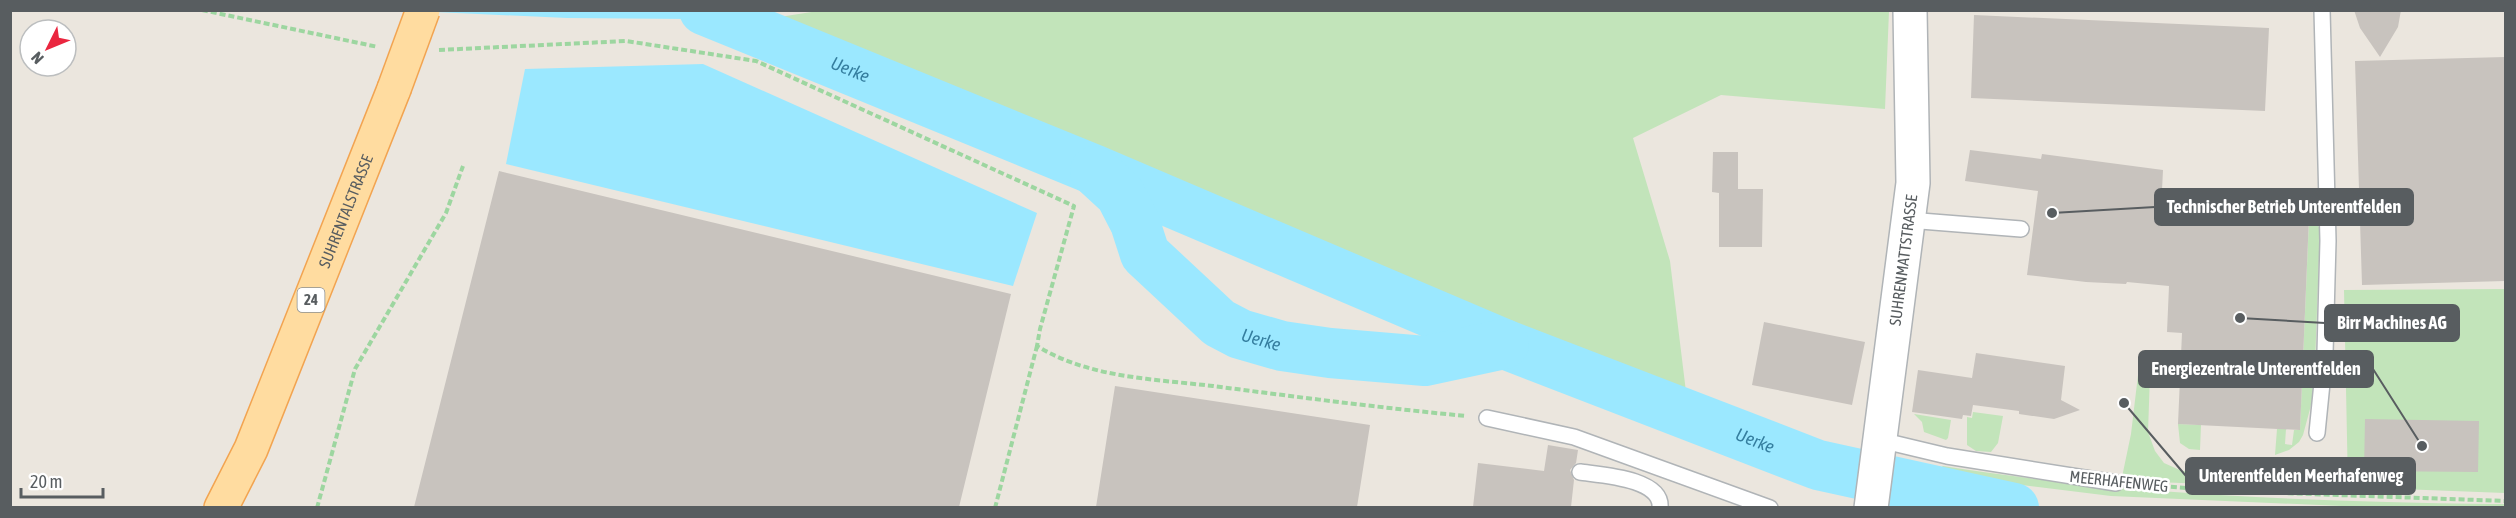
<svg xmlns="http://www.w3.org/2000/svg" width="2516" height="518" viewBox="0 0 2516 518" font-family="'Asap Condensed',sans-serif">
<rect width="100%" height="100%" fill="#ebe6de"/>
<!-- green -->
<path fill="#c2e4ba" d="M818,11H1889L1885,109L1721,95L1633,138L1670,261L1687,400L773,18Z
M2309,219L2315,220L2320,229L2314,391L2310,409L2303,435L2299,442L2289,450L2275,455L2277,429H2286L2285,444L2292,445L2294,430H2300Z
M2505,289V493L2348,487L2344,290Z
M2138,375H2150L2148,432L2155,451L2164,463L2182,471L2257,476V486L2156,482L2122,477L2131,434Z
M1973,412L2003,416L1998,443L1991,452L1976,451L1967,445V417L1972,418Z
M1914,414L1951,420L1948,438L1946,440L1924,432L1922,422Z
M2178,424L2201,425L2200,450L2189,449L2180,443Z
M1943,466C2124,495 2306,501 2489,504H2505V507H2364L2111,496L1932,474Z"/>
<!-- water -->
<path fill="#9be8ff" d="M414,11H699L689,19L567,18Z
M703,64L1037,213L1013,286L506,164L525,69Z"/>
<g fill="none" stroke-linecap="round" stroke-linejoin="round">
<!-- river -->
<g stroke="#9be8ff" stroke-width="50">
<path id="s1" d="M704,10L1095,170L1504,344L1818,465L2014,508"/>
<path id="s2" d="M1095,171L1120,194L1135,223L1145,254L1219,323L1240,334L1282,346L1330,353L1425,361L1504,344"/>
</g>
</g>
<!-- building -->
<path fill="#c8c3be" d="M2354,10H2401L2398,27L2380,57L2360,28Z
M1974,15L2269,28L2265,111L1971,98Z
M2505,57V281L2362,285L2355,61Z
M1970,150L2041,159L2042,154L2163,170L2161,210L2214,213L2215,198L2283,201V216L2309,217L2300,430L2178,424L2182,333L2167,332L2169,286L2127,282L2126,284L2086,282L2027,275L2038,191L1965,181Z
M1713,152H1738V189H1763L1762,247H1719V193L1712,192Z
M499,171L1011,294L959,507H414Z
M1764,322L1865,342L1852,405L1752,385Z
M1976,353L2065,366L2061,400L2080,410L2054,419L2019,414V411L1973,405L1971,416L1963,415L1962,419L1912,412L1918,370L1972,378Z
M1115,386L1370,425L1357,507H1096Z
M2365,419L2479,421L2478,472L2364,471Z
M1548,445L1578,450L1576,463L1570,470L1574,480L1571,507H1473L1478,463L1544,471Z"/>
<g fill="none" stroke-linecap="round" stroke-linejoin="round">
<!-- service casing -->
<g stroke="#b0b4b7" stroke-width="18">
<path id="service" d="M1908,220L2021,229
M1487,418L1574,437L1770,508
M2317,433L2325,353L2328,241L2322,10
M1880,440L1947,456L2116,483
M1580,472C1600,475 1663,478 1660,508"/>
</g>
<!-- tertiary casing -->
<g stroke="#b0b4b7" stroke-width="36">
<g id="tertiary">
<path id="s3" d="M1871,508L1913,183L1910,10"/>
</g>
</g>
<!-- primary casing -->
<g stroke="#f2a451" stroke-width="36">
<g id="primary">
<path id="s4" d="M221,508L251,449L394,89"/>
</g>
</g>
<!-- path -->
<path stroke="#9dd6a0" stroke-width="4" stroke-dasharray="6 3" stroke-linecap="butt" d="M202,10L378,47
M439,50L626,41L756,61L1074,206L1040,329L1037,346C1089,378 1154,379 1213,386C1297,397 1382,408 1466,416
M2135,484L2226,491L2506,501
M317,508L355,369L446,213L463,166
M995,508L1037,346"/>
<!-- service -->
<use href="#service" stroke="#fff" stroke-width="15"/>
<!-- tertiary -->
<use href="#tertiary" stroke="#fff" stroke-width="33"/>
<!-- primary -->
<use href="#primary" stroke="#ffdca0" stroke-width="33"/>
<!-- primary-bridge casing -->
<g stroke="#f2a451" stroke-width="36" stroke-linecap="butt">
<path id="primary-bridge" d="M394,89L423,10"/>
</g>
<!-- primary-bridge -->
<use href="#primary-bridge" stroke="#ffdca0" stroke-width="33"/>
</g>
<g text-anchor="middle" stroke-width="5" stroke-linejoin="round" paint-order="stroke">
<!-- shield labels -->
<rect fill="#fff" stroke="#8a8e90" stroke-width="1.5" x="297.5" y="288" width="27" height="24" rx="4.5"/>
<g font-size="15" font-weight="bold" fill="#585d60">
<text x="311" y="305">24</text>
</g>
<!-- street labels -->
<g font-size="16" fill="#585d60" stroke="#fff">
<text dy="6" stroke="none"><textPath href="#s4" startOffset="322">SUHRENTALSTRASSE</textPath></text>
<text dy="6" stroke="none"><textPath href="#s3" startOffset="250">SUHRENMATTSTRASSE</textPath></text>
<text transform="translate(2119 481) rotate(6)" y="6">MEERHAFENWEG</text>
</g>
<!-- water labels -->
<g font-size="18" font-style="italic" fill="#357e9f" stroke="#fff">
<text dy="6" stroke="none"><textPath href="#s1" startOffset="158">Uerke</textPath></text>
<text dy="6" stroke="none"><textPath href="#s2" startOffset="246">Uerke</textPath></text>
<text dy="6" stroke="none"><textPath href="#s1" startOffset="1136">Uerke</textPath></text>
</g>
</g>
<!-- callouts -->
<path fill="none" stroke="#585d60" stroke-width="2" d="M2052 213L2155 207M2240 318L2325 323M2422 446L2373 369M2124 403L2186 476"/>
<g fill="#585d60" stroke="#fff" stroke-width="2">
<circle cx="2052" cy="213" r="6"/>
<circle cx="2240" cy="318" r="6"/>
<circle cx="2422" cy="446" r="6"/>
<circle cx="2124" cy="403" r="6"/>
</g>
<g fill="#585d60" stroke="#585d60" stroke-width="2">
<rect x="2155" y="189" width="258" height="36" rx="6"/>
<rect x="2325" y="305" width="134" height="36" rx="6"/>
<rect x="2139" y="351" width="234" height="36" rx="6"/>
<rect x="2186" y="458" width="229" height="36" rx="6"/>
</g>
<g font-size="18" text-anchor="middle" font-weight="bold" fill="#fff">
<text x="2284" y="213">Technischer Betrieb Unterentfelden</text>
<text x="2392" y="329">Birr Machines AG</text>
<text x="2256" y="375">Energiezentrale Unterentfelden</text>
<text x="2301" y="482">Unterentfelden Meerhafenweg</text>
</g>
<!-- border -->
<rect width="2516" height="518" fill="none" stroke="#585d60" stroke-width="24"/>
<!-- north arrow -->
<g transform="translate(48 48) rotate(227)"><circle r="28" fill="#ffffff" stroke="#bcbebf" stroke-width="1.5"/>
<path d="M0-4.5L10 22L0 15L-10 22Z" fill="#ea263f"/>
<text y="-9" font-size="16" font-weight="bold" text-anchor="middle" fill="#585d60">N</text>
</g>
<!-- scale -->
<path d="M21 488v9h82v-9" fill="none" stroke="#585d60" stroke-width="3"/>
<text x="30" y="488" font-size="18" fill="#585d60" stroke="#ffffff" stroke-width="4.5" paint-order="stroke">20 m</text>
</svg>
